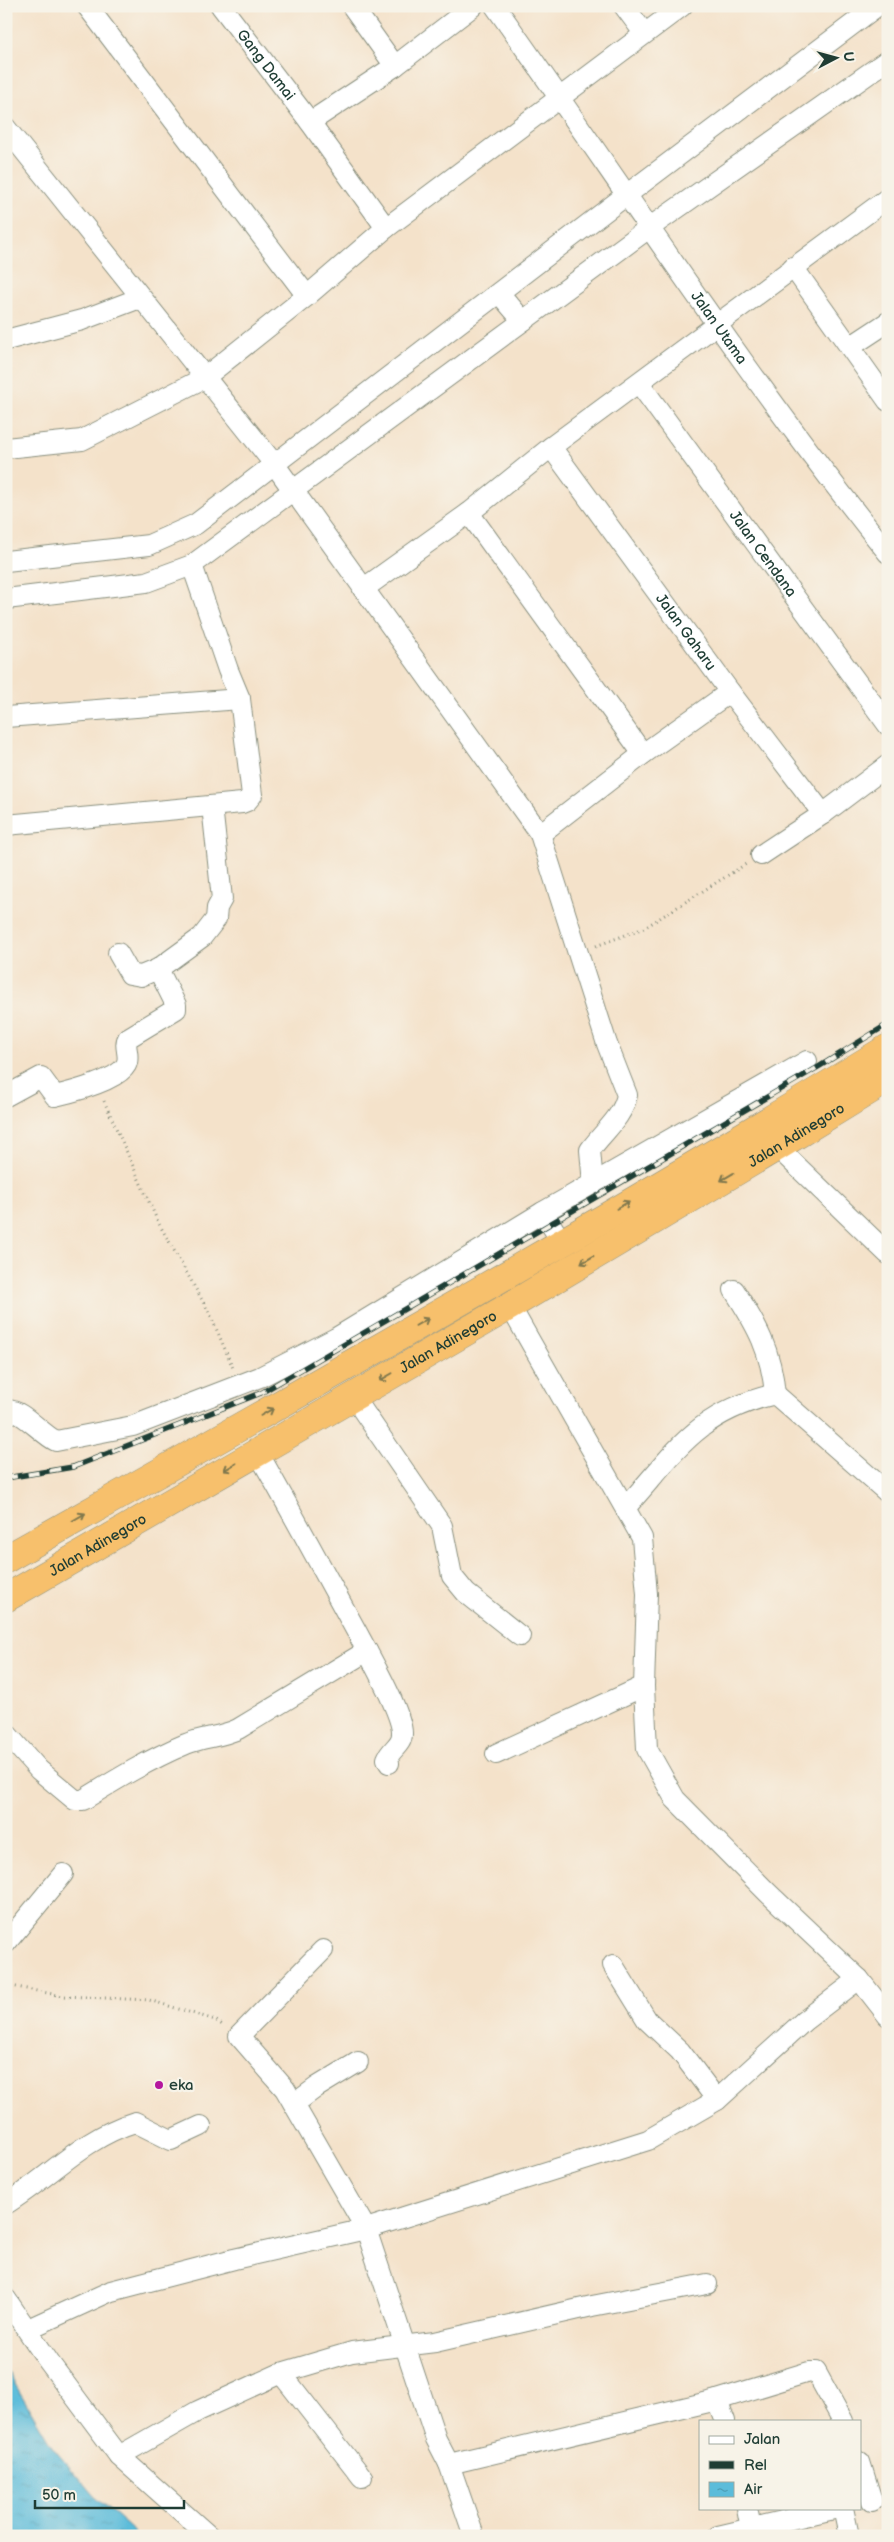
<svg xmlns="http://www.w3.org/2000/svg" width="894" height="2542" viewBox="0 0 894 2542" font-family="'Balsamiq Sans',sans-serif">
<defs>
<pattern id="water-ripples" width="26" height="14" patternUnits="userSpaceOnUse" patternTransform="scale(1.25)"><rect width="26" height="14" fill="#5cbcda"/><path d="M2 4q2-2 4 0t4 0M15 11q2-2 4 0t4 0" fill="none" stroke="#4b9ab2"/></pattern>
</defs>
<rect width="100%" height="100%" fill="#f7f3e8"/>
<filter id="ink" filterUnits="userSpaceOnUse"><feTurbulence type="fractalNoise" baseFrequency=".02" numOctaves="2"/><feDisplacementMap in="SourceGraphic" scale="10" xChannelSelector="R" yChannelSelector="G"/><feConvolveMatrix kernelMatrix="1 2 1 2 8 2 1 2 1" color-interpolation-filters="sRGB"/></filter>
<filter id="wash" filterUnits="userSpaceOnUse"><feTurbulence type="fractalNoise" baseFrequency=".0096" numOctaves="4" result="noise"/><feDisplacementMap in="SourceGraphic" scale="20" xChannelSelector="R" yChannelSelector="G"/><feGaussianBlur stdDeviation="1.12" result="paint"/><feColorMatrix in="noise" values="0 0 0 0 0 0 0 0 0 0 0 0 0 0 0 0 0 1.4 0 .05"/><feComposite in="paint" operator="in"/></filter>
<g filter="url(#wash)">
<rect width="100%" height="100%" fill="#f4e2ca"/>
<!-- water -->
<path fill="url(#water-ripples)" stroke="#3e7c87" d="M6,2369L53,2448L94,2496L139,2536H6Z"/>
</g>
<g filter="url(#ink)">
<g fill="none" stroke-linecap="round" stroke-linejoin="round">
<!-- minor casing -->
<g stroke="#8a907f" stroke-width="22">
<g id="minor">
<path d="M87,6L307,296"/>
<path id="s1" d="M221,6L310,122L386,228"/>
<path d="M352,6L395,66"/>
<path id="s2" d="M495,6C625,189 747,378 888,553"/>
<path d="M624,6L644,33"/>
<path d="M310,122L395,66L473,6"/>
<path d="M6,128L275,465L540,834L607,1044L627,1095C623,1117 603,1132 590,1150L593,1184"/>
<path d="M793,267L888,401"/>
<path d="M499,293L523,321"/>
<path d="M6,340L82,320L140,298"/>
<path d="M850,347L888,322"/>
<path id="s3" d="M639,383L888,725"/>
<path id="s4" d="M551,447L730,692L823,814"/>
<path d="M6,448L82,440L204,378L307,296L386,228L682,6"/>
<path d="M469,513L643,754"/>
<path d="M6,561L149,545L196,524L625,196L877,6"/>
<path d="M192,565L649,228L888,60"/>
<path d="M363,589L469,513L551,447L888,198"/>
<path d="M6,599L146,582L192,565L228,670L240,699L252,795L247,801L242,803L6,825"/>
<path d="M6,717L240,699"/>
<path d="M540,834L643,754L730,692"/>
<path d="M761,855L823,814L888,765"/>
<path d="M118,953L130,974L141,976L158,969L202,937L216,919L217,908L222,899L212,806"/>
<path d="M6,1096L41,1077L55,1096C72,1092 118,1080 126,1065C131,1056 123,1046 128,1038L176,1009V1005L158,969"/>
<path d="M777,1147L888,1254"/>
<path d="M543,1212L561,1241"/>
<path d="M734,1290C757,1326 771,1350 775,1394"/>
<path d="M510,1306L642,1538L647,1594L644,1686L647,1749L675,1799L768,1893L859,1979L888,2016"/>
<path d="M353,1396L442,1526L452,1576L466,1593L520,1636"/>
<path d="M6,1410C21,1408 41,1434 56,1441L133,1426L260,1377L336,1338L543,1212L807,1061"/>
<path d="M257,1451C292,1512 325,1574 359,1636C369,1655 403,1714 402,1734C402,1745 391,1749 387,1759L389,1763"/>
<path d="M626,1507C677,1451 696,1413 775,1394L888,1493"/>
<path d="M6,1733L39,1770L75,1800H83C117,1779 150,1759 186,1744C204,1737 221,1737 238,1729L367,1651"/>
<path d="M496,1754L644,1686"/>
<path d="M6,1943L63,1874"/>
<path d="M323,1950L239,2036L285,2089L366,2229L436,2439L449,2464L717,2400L725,2421"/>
<path d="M613,1965L647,2020L680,2051L717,2100"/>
<path d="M294,2104L317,2087L358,2062"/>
<path d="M6,2204C51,2176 83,2138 135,2122L171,2140L201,2126"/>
<path d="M6,2299L49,2362L119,2456L198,2411L281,2373L352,2352L435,2342L592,2306L707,2284"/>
<path d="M28,2329L111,2291L234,2259L366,2229L648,2140L717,2100L804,2021L859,1979"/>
<path d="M281,2373L362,2477"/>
<path d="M717,2400L809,2372H816L843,2421"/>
<path d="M119,2456L209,2536"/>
<path d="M860,2462L872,2501"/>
<path d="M449,2464L474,2536"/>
<path d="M747,2508L751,2528"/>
<path d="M843,2508L849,2536"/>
<path d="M718,2536L838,2508"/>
</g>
</g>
<!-- trunk casing -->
<g stroke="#8a907f" stroke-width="29">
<g id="trunk">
<path d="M6,1559C302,1392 599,1226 888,1048"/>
<path id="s5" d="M6,1598L510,1306L777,1147L888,1079"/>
</g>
</g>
<!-- path -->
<path stroke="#8a907f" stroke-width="3" stroke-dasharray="1 4" stroke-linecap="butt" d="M596,946L644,928L746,864
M104,1101L158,1222L210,1314L233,1368
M6,1985L63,1996L149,2000L215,2020L224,2026"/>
<!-- minor -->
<use href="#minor" stroke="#fff" stroke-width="20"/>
<!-- trunk -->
<use href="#trunk" stroke="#f7c06c" stroke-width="28"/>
<!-- rail casing -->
<g stroke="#1f3d34" stroke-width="5.5">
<path id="rail" d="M6,1478L73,1467L261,1393L820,1066L888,1024"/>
</g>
<!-- rail -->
<use href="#rail" stroke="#f7f3e8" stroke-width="4" stroke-dasharray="11" stroke-linecap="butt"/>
</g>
<!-- one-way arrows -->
<defs><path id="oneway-shaft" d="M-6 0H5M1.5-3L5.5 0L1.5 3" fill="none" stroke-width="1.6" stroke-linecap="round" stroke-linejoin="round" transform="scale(1.25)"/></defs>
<g stroke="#80784d">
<use href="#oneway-shaft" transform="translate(727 1177) rotate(149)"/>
<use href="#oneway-shaft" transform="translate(623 1205) rotate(-30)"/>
<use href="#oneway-shaft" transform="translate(587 1260) rotate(149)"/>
<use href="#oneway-shaft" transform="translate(422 1322) rotate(-30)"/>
<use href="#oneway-shaft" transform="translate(386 1377) rotate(150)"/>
<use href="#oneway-shaft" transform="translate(267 1412) rotate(-30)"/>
<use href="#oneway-shaft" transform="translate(230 1467) rotate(149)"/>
<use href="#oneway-shaft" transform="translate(79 1517) rotate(-30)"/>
</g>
</g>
<!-- markers -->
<circle fill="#b5179e" stroke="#f7f3e8" stroke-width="2" cx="159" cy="2085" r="5"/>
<g text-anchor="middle" stroke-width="4.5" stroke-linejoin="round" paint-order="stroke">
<!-- street labels -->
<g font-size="15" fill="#1f3d34" stroke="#f7f3e8">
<text dy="5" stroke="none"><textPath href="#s1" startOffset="74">Gang Damai</textPath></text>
<text dy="5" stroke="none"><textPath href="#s2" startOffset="392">Jalan Utama</textPath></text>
<text dy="5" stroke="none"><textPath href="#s3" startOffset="211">Jalan Cendana</textPath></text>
<text dy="5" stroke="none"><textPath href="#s4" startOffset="229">Jalan Gaharu</textPath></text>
<text dy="5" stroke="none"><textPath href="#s5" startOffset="916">Jalan Adinegoro</textPath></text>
<text dy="5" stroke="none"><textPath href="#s5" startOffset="511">Jalan Adinegoro</textPath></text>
<text dy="5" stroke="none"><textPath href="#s5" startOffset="106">Jalan Adinegoro</textPath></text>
</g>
<!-- poi labels -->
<g font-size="15" fill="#1f3d34" stroke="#f7f3e8" text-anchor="start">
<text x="169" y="2090">eka</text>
</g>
</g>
<!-- margin -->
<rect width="894" height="2542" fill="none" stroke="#f7f3e8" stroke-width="25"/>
<!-- legend -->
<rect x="699" y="2420" width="162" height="90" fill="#f7f3e8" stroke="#a1aaa0"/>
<rect x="709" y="2436" width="25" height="8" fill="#ffffff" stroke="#a1aaa0"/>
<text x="744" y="2444" font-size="15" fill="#1f3d34">Jalan</text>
<rect x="709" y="2461" width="25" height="8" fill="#1f3d34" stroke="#a1aaa0"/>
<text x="744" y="2470" font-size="15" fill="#1f3d34">Rel</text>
<rect x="709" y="2482" width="25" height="15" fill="url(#water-ripples)" stroke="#a1aaa0"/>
<text x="744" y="2494" font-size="15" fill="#1f3d34">Air</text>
<!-- north arrow -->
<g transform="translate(836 58) rotate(84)" stroke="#f7f3e8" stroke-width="4" paint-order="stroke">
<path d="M0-4L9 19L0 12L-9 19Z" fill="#1f3d34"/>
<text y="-8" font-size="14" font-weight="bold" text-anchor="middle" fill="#1f3d34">U</text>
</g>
<!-- scale -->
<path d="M35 2500v8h149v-8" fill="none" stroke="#1f3d34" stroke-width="2.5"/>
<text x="42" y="2500" font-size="15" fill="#1f3d34" stroke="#f7f3e8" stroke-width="4" paint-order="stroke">50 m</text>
</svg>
